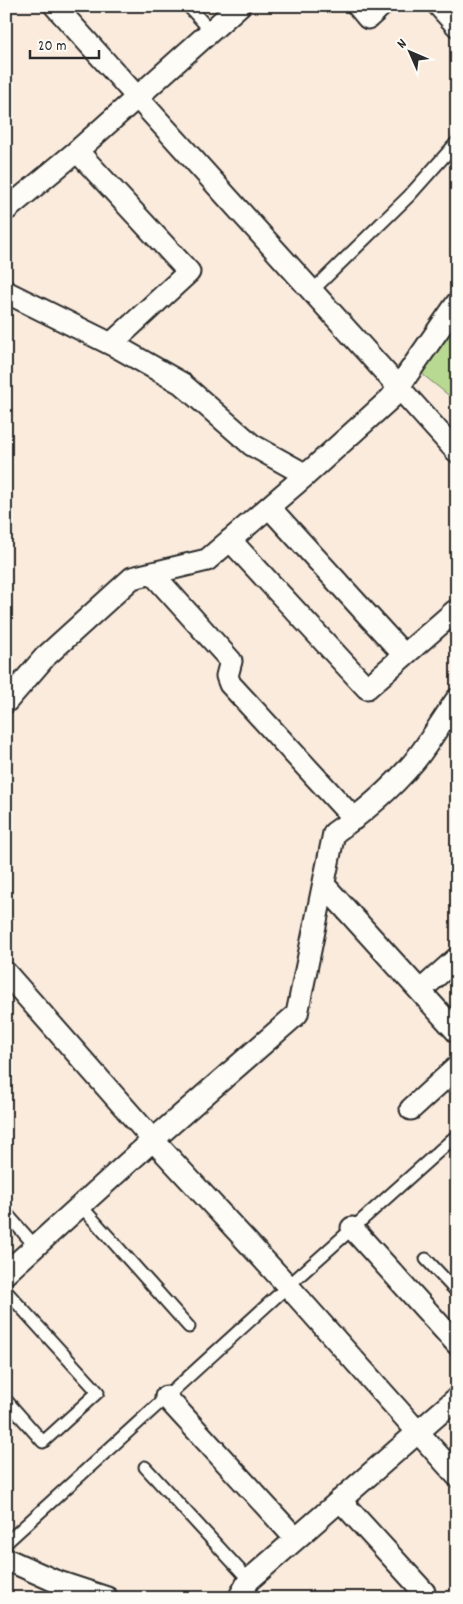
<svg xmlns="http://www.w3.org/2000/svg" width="463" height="1604" viewBox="0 0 463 1604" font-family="Dekko,sans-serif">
<rect width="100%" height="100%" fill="#faebdd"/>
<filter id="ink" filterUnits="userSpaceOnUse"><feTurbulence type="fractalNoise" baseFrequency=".02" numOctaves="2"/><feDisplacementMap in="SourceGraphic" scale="10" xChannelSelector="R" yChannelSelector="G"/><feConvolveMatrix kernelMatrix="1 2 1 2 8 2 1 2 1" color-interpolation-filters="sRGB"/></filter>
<g filter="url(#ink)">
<!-- green -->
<path fill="#b8d992" stroke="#72825e" d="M457,313V402L417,370Z"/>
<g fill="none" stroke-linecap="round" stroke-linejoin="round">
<!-- lane casing -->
<g stroke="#2b2b2b" stroke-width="15">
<path id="lane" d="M188,6L211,31
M311,292L409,196L457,142
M81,1206L189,1327
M6,1213L36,1247
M426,1259L457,1292
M6,1291L98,1392L43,1442L6,1400
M145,1467L249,1580
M6,1543L288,1286L457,1135"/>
</g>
<!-- street casing -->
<g stroke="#2b2b2b" stroke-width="25">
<path id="street" d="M55,6L457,452
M358,6L368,18L381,6
M439,6L457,26
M77,151L189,272L111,344
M6,210L77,151L239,6
M6,292L119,348L181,383L252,445L306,475
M269,507L404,655
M230,540L367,688L455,611L457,614
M152,573L231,661L227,676L230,684L354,819
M6,702L45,657L132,578L207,560L306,475L391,398L457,303
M324,885L457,1032
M6,973L153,1140L288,1286L457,1476
M420,991L457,958
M411,1109L457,1067
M352,1228L457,1344
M6,1273L153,1140L297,1014L334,833C363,813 390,790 413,763C429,744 442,720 457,699
M166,1397L296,1539
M340,1500L424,1592
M6,1559L55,1581L107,1598
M239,1598L249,1580L457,1398"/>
</g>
<!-- lane -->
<use href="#lane" stroke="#fdfcf7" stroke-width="11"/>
<!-- street -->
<use href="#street" stroke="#fdfcf7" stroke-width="21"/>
</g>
</g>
<!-- margin -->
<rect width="463" height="1604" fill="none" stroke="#fdfcf7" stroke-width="25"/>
<rect x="12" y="12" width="438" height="1579" fill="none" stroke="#2b2b2b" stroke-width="2" filter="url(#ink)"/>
<!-- north arrow -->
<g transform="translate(410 52) rotate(315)" stroke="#fdfcf7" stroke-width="4" paint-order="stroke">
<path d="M0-4L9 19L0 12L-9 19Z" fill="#2b2b2b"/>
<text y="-8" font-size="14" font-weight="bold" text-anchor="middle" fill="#2b2b2b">N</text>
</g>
<!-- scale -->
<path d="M30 50v8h69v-8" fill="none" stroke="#2b2b2b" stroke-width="2.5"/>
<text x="38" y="50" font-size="15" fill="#2b2b2b" stroke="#fdfcf7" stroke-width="4" paint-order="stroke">20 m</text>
</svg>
